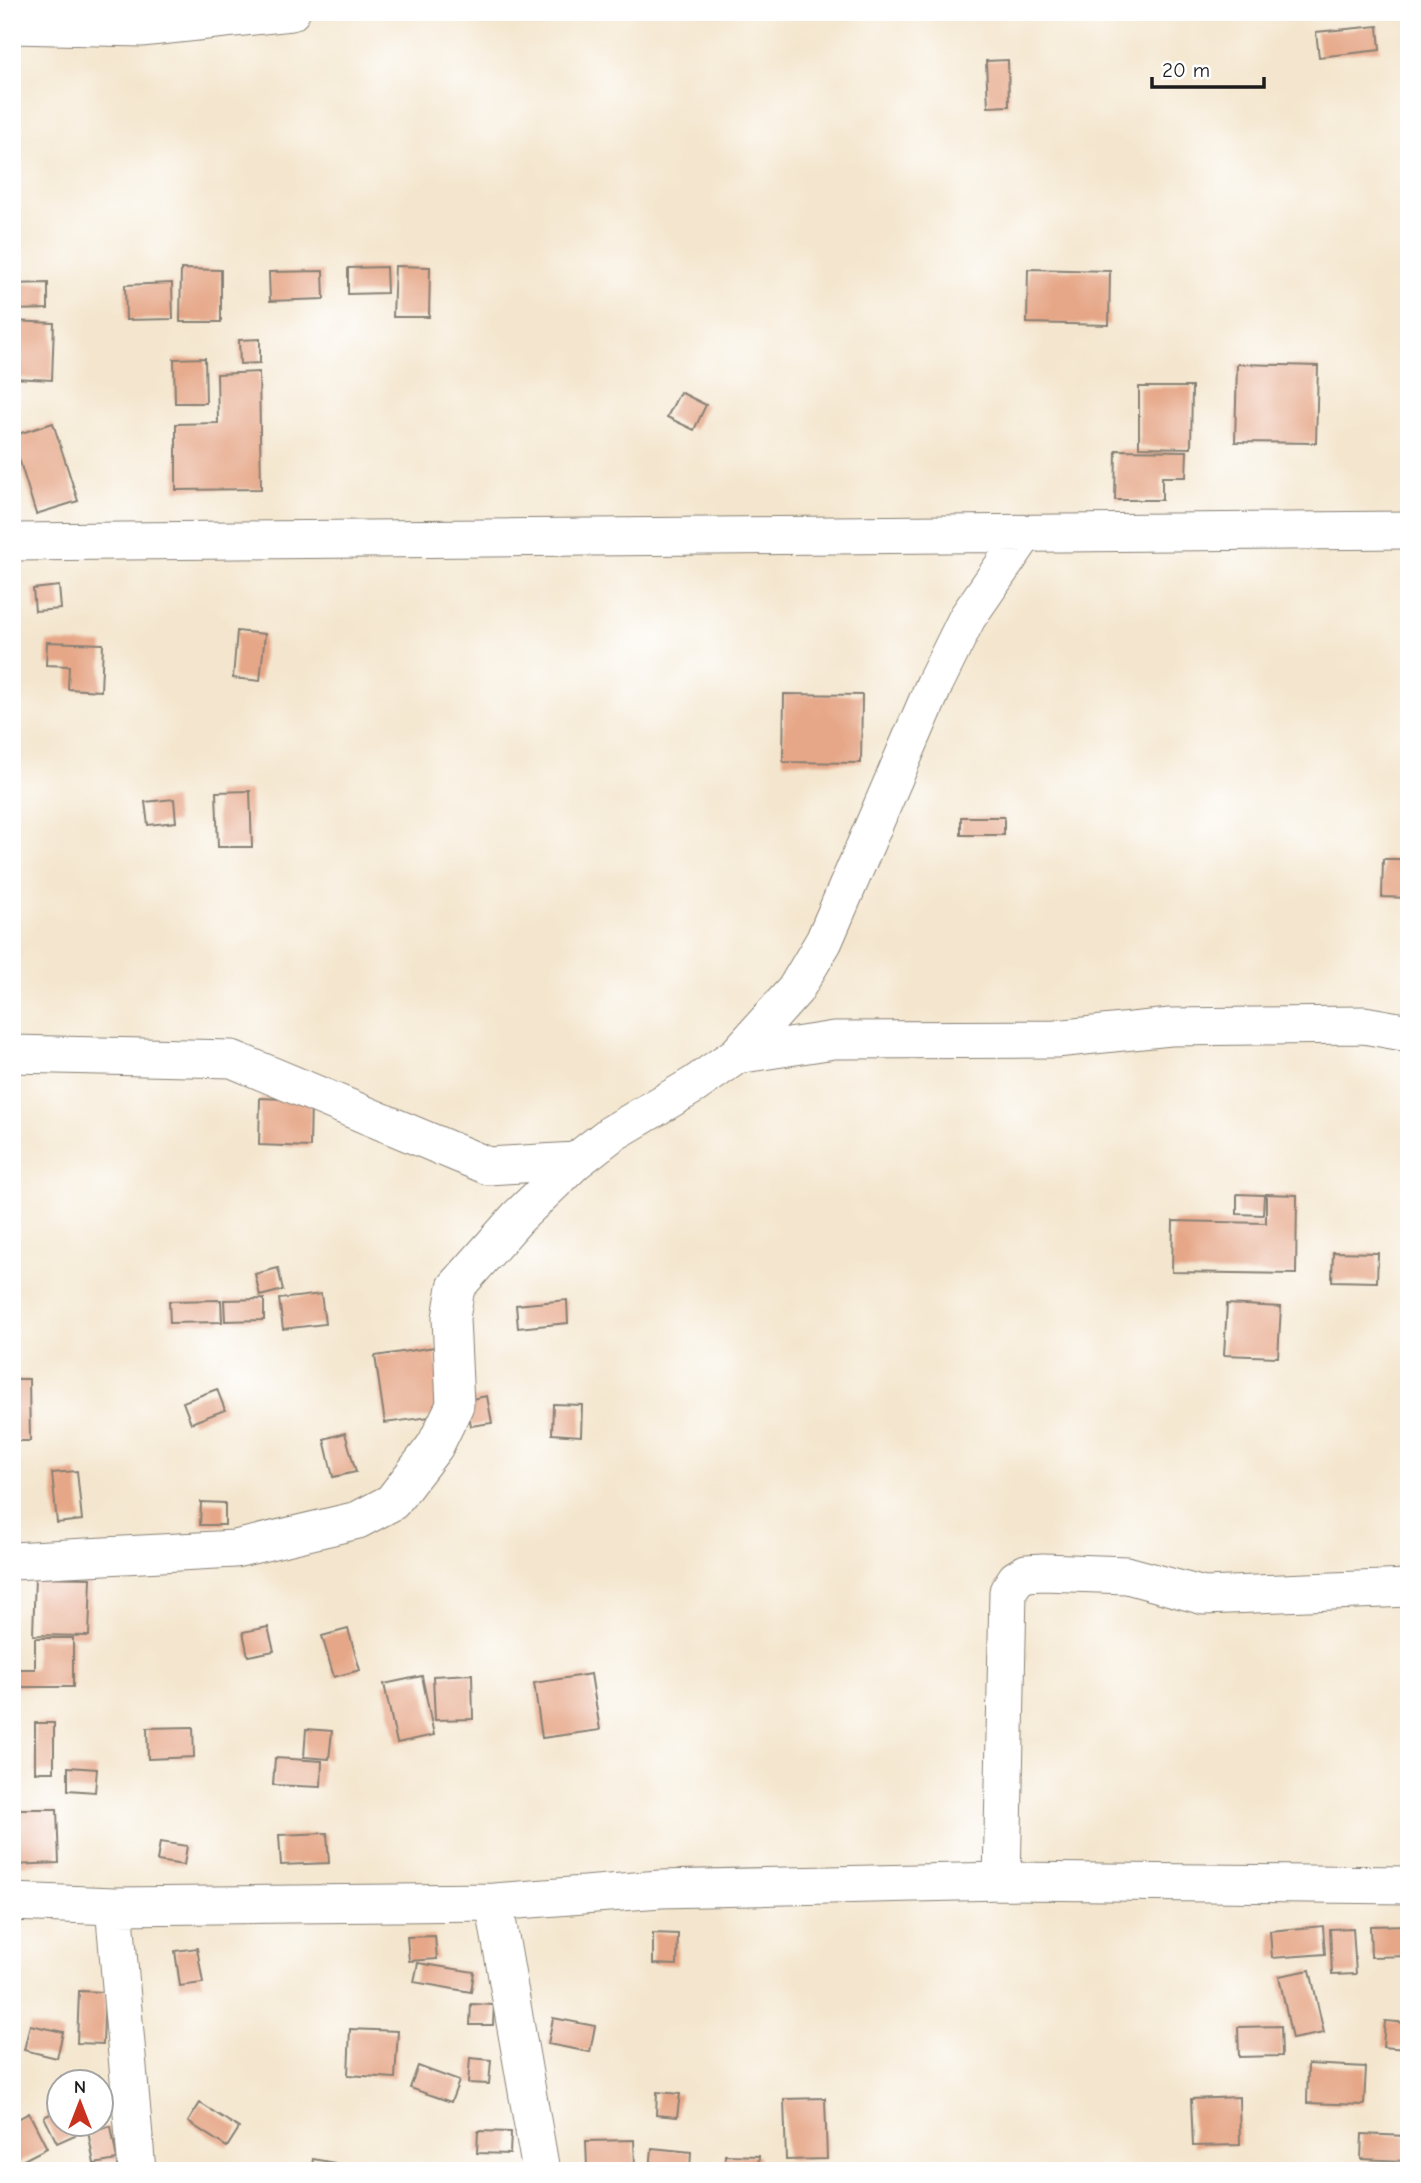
<svg xmlns="http://www.w3.org/2000/svg" width="1421" height="2183" viewBox="0 0 1421 2183" font-family="'Comic Neue',sans-serif">
<rect width="100%" height="100%" fill="#fff"/>
<filter id="ink" filterUnits="userSpaceOnUse"><feTurbulence type="fractalNoise" baseFrequency=".0143" numOctaves="2"/><feDisplacementMap in="SourceGraphic" scale="14" xChannelSelector="R" yChannelSelector="G"/><feConvolveMatrix kernelMatrix="1 2 1 2 8 2 1 2 1" color-interpolation-filters="sRGB"/></filter>
<filter id="wash" filterUnits="userSpaceOnUse"><feTurbulence type="fractalNoise" baseFrequency=".00686" numOctaves="4" result="noise"/><feDisplacementMap in="SourceGraphic" scale="28" xChannelSelector="R" yChannelSelector="G"/><feGaussianBlur stdDeviation="1.57" result="paint"/><feColorMatrix in="noise" values="0 0 0 0 0 0 0 0 0 0 0 0 0 0 0 0 0 1.4 0 .05"/><feComposite in="paint" operator="in"/></filter>
<g filter="url(#wash)">
<rect width="100%" height="100%" fill="#f4e6ce"/>
<g id="blocks">
<!-- building -->
<path fill="#e6a788" d="M1378,26L1380,50L1319,57L1316,32Z
M1008,60L1009,106L988,107L986,61Z
M395,266L430,267L429,317H393Z
M386,267L387,293L348,294V268Z
M181,269L221,270V322H180Z
M1028,269L1110,271L1109,325L1027,323Z
M323,271L324,299L270,301L269,272Z
M48,283V309L12,310V284Z
M172,283L173,319L126,320L125,285Z
M12,321L54,323L52,380L12,378Z
M260,339V363L240,364L239,340Z
M205,358L206,403H175L174,359Z
M1237,364L1318,366L1316,443L1235,442Z
M259,372L261,489L176,490V424L218,423L217,374Z
M1139,387H1192L1191,448L1139,447Z
M680,392L706,405L694,430L667,417Z
M53,423L78,501L36,514L12,436Z
M1116,450L1187,451L1186,477H1162V500H1115Z
M59,586L61,609L35,611L33,589Z
M237,631L265,634L260,681L233,678Z
M47,642L103,644L101,691L68,689L69,666L46,665Z
M784,694L862,695L861,763L783,762Z
M250,791L252,847H218L216,792Z
M174,799L176,822L148,825L145,802Z
M961,817H1004V835H961Z
M1383,859H1409V898L1382,897Z
M260,1098L311,1100L310,1147L259,1145Z
M1237,1194L1264,1195L1263,1215L1237,1214Z
M1266,1194L1297,1195L1296,1274L1172,1272L1173,1221L1266,1223Z
M1333,1252L1378,1253L1377,1282L1332,1281Z
M278,1268L283,1290L260,1296L255,1274Z
M321,1294L325,1324L283,1329L279,1299Z
M264,1299V1320L225,1321L224,1300Z
M221,1300L222,1322L170,1323L169,1301Z
M567,1300L568,1323L518,1328L516,1305Z
M1227,1304L1281,1307L1278,1357L1224,1355Z
M435,1347L445,1415L385,1423L375,1356Z
M12,1379H29L30,1441H12Z
M217,1389L225,1410L191,1423L183,1402Z
M487,1396L492,1423L471,1426L466,1400Z
M553,1404L582,1405L581,1436L552,1434Z
M345,1433L356,1472L333,1477L324,1439Z
M77,1471L82,1520L57,1523L52,1473Z
M201,1502L225,1503V1525H200Z
M35,1577L91,1578L89,1636L33,1635Z
M268,1627L274,1651L248,1656L243,1632Z
M348,1629L360,1670L334,1677L322,1636Z
M35,1638H73V1687H14V1669H35Z
M472,1674L473,1719L435,1720L433,1676Z
M591,1674L600,1730L542,1738L534,1683Z
M422,1676L434,1735L397,1743L384,1684Z
M35,1723H54V1772H35Z
M193,1727L194,1757L148,1759L147,1728Z
M306,1729L332,1731L329,1759L304,1757Z
M275,1758L322,1761L321,1787L273,1785Z
M68,1767L97,1769L95,1792L68,1790Z
M16,1809H57L59,1863L12,1865V1823H16Z
M327,1833L329,1863L281,1865L279,1835Z
M160,1842L187,1846L184,1865L157,1861Z
M1409,1925V1956L1371,1957L1370,1926Z
M1323,1926L1325,1954L1272,1958L1270,1931Z
M1353,1928L1356,1974L1332,1975L1330,1929Z
M653,1933L678,1934L677,1965L653,1964Z
M435,1936L437,1959L409,1961L407,1937Z
M197,1948L203,1983L180,1986L175,1951Z
M418,1963L474,1972L471,1992L414,1982Z
M1310,1970L1324,2033L1292,2039L1279,1976Z
M79,1991L105,1992L103,2044L77,2043Z
M471,2004L494,2005L493,2025H470Z
M553,2018L595,2026L590,2052L548,2044Z
M1385,2021L1409,2023L1406,2049L1383,2047Z
M30,2025L63,2032L57,2058L24,2050Z
M1281,2026L1282,2056L1239,2057L1238,2027Z
M350,2029L398,2031L395,2078L348,2075Z
M470,2058L491,2060L489,2084L468,2083Z
M1308,2064L1366,2067L1364,2105L1307,2103Z
M418,2066L459,2081L451,2102L410,2088Z
M657,2092L680,2094L677,2117L656,2115Z
M1239,2097L1240,2145L1193,2146L1191,2099Z
M825,2098L827,2159L786,2160L784,2099Z
M200,2103L239,2128L227,2147L188,2122Z
M60,2109V2124H80L84,2131L57,2143L44,2117Z
M29,2113L47,2148L12,2166V2122Z
M111,2126L117,2160L94,2164L88,2131Z
M478,2131L511,2132L510,2154L477,2153Z
M1362,2134L1406,2136L1405,2161L1361,2159Z
M634,2140L635,2166L587,2167L586,2141Z
M652,2148L691,2152L690,2171H650Z
M725,2155L759,2156L758,2171H725Z
M313,2159L335,2163L334,2171H311Z"/>
</g>
</g>
<g filter="url(#ink)">
<use href="#blocks" fill-opacity="0" stroke="#888175" stroke-width="2"/>
<g fill="none" stroke-linecap="round" stroke-linejoin="round">
<!-- minor casing -->
<g stroke="#888175" stroke-width="39">
<path id="minor" d="M12,25L141,28L291,12
M12,542L1409,530
M12,1054L232,1059L488,1166L576,1161
M737,1055L795,990L824,941L935,683L967,618L1025,534
M12,1561L235,1549L358,1520L392,1502L435,1446L455,1405L451,1318L456,1287L518,1217L576,1161L611,1134L694,1085L737,1055L834,1040L1056,1039L1170,1027L1364,1025L1409,1033
M1002,1881L1008,1591L1016,1579L1026,1573L1043,1572L1127,1575L1204,1596L1409,1588
M12,1902L114,1906L494,1902L660,1889L1002,1881L1409,1885
M494,1902L541,2171
M114,1906L137,2171"/>
</g>
<!-- minor -->
<use href="#minor" stroke="#fff" stroke-width="37"/>
</g>
</g>
<!-- margin -->
<rect width="1421" height="2183" fill="none" stroke="#fff" stroke-width="42"/>
<!-- north arrow -->
<g transform="translate(80 2103)"><circle r="33" fill="#ffffff" stroke="#a4a4a4" stroke-width="2"/>
<path d="M0-5L12 26L0 18L-12 26Z" fill="#c8321e"/>
<text y="-10" font-size="19" font-weight="bold" text-anchor="middle" fill="#1c1c1c">N</text>
</g>
<!-- scale -->
<path d="M1152 77v10h112v-10" fill="none" stroke="#1c1c1c" stroke-width="3.5"/>
<text x="1162" y="77" font-size="21" fill="#1c1c1c" stroke="#ffffff" stroke-width="5" paint-order="stroke">20 m</text>
</svg>
